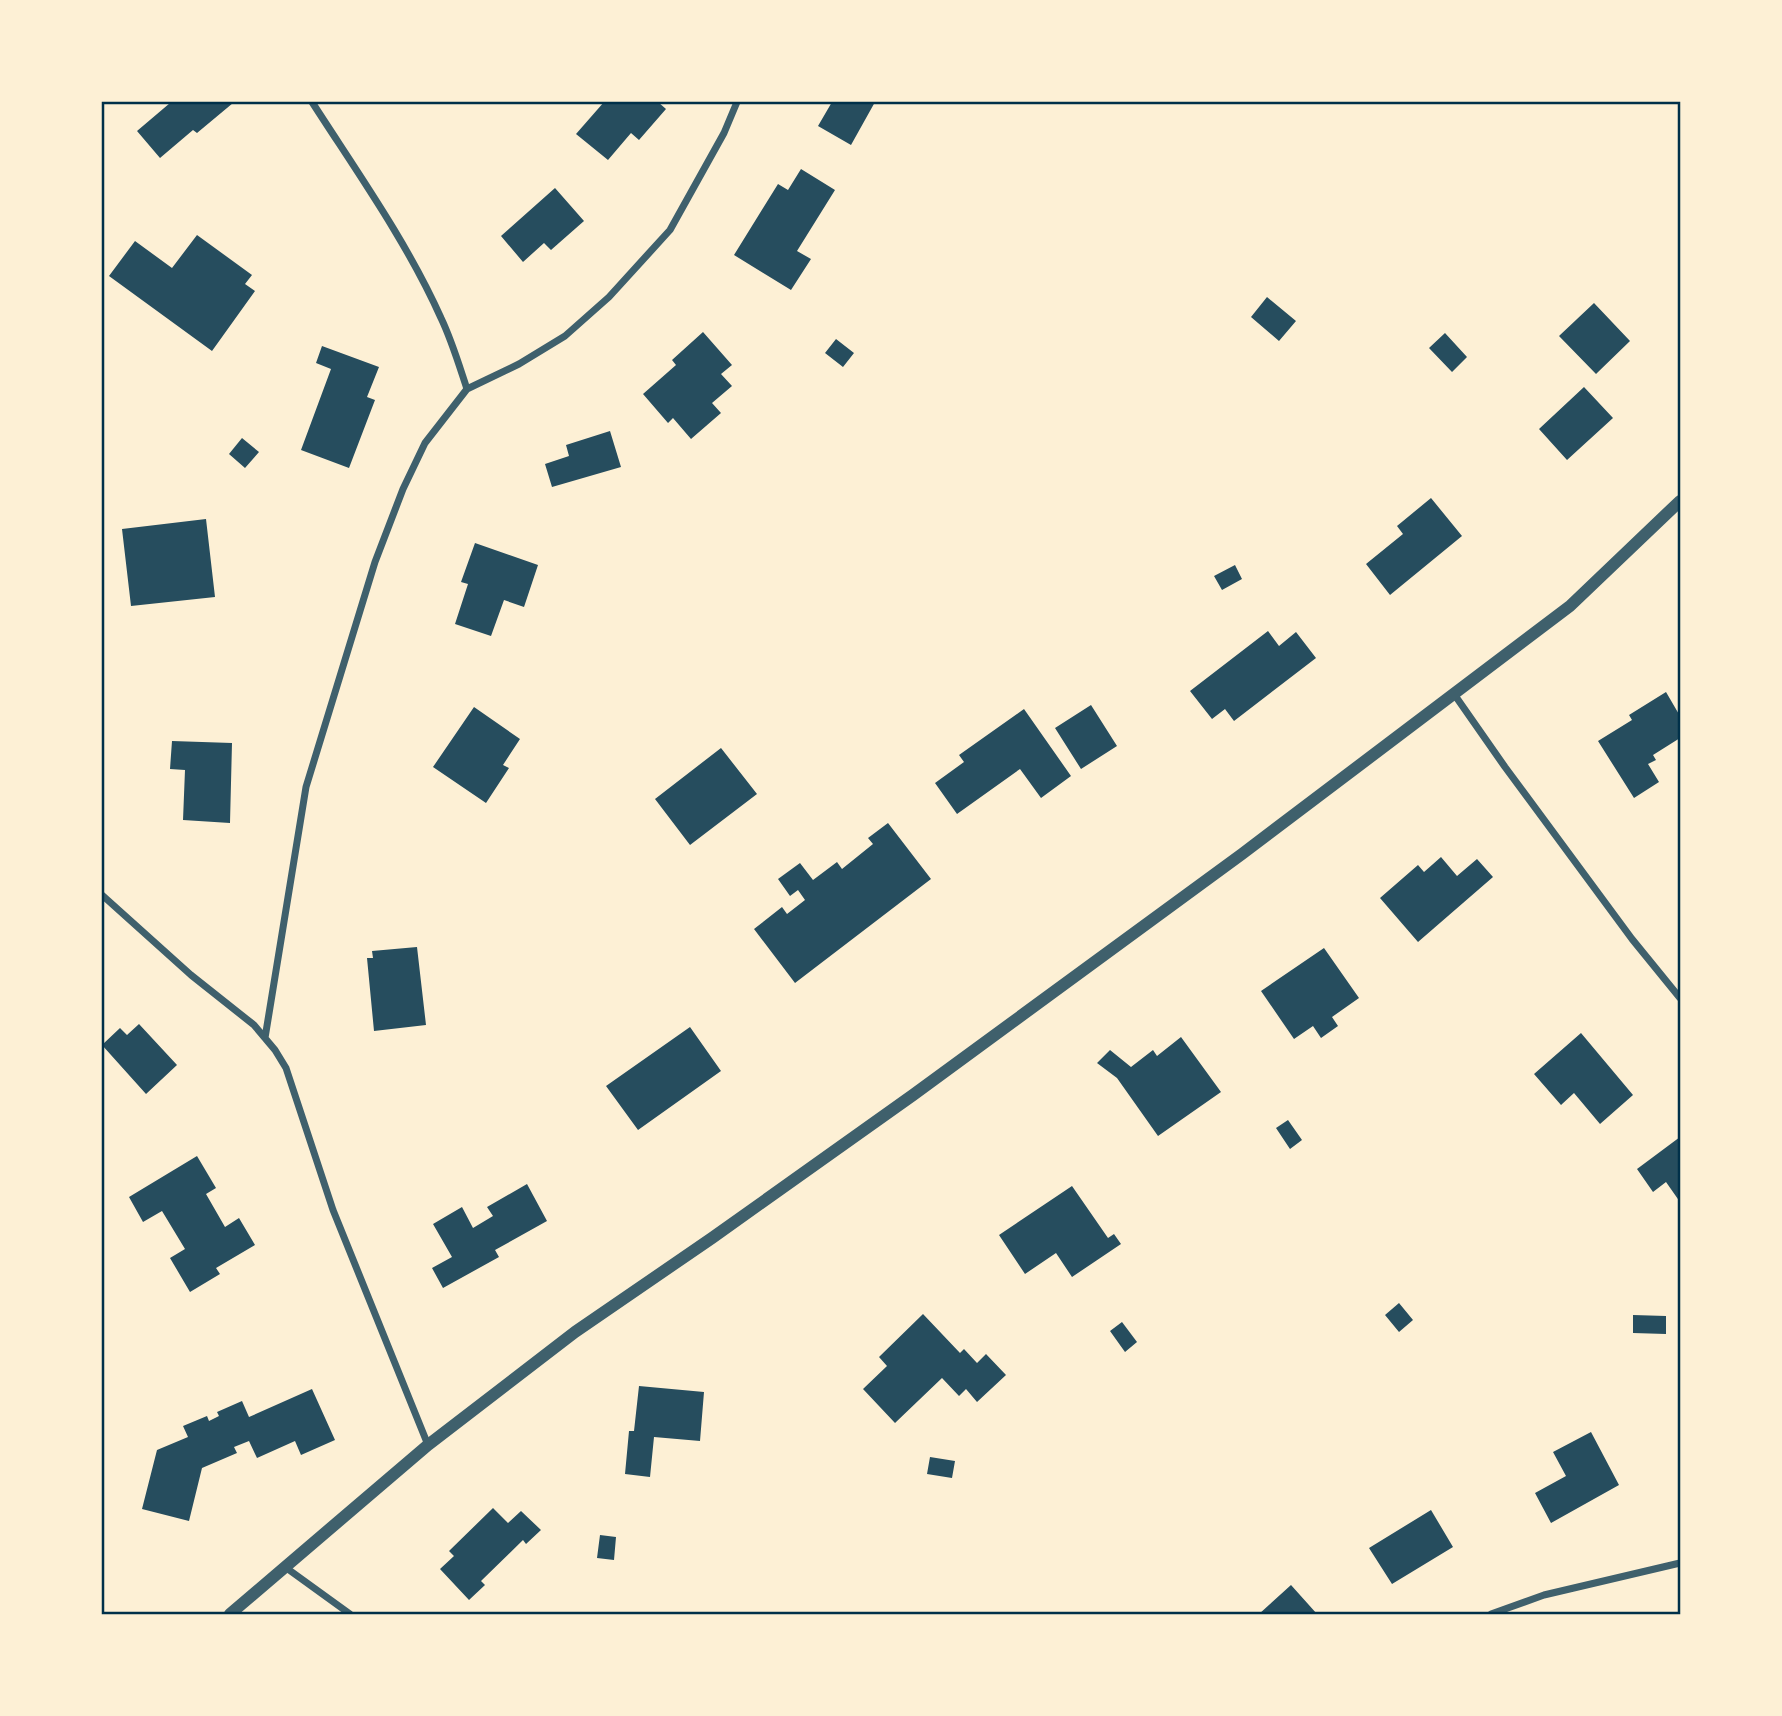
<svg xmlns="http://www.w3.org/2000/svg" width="1782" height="1716" viewBox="0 0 1782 1716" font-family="'Varela Round',sans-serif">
<rect width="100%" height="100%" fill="#fdf0d5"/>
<!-- building -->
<path fill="#264d5e" d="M169,102H232L233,103L197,133L193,130L160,158L137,131L170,103Z
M604,102H658L666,109L639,140L631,133L608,160L576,134Z
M832,102H875L851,145L818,126Z
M801,169L835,190L797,251L811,259L791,290L734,255L778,184L788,190Z
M555,188L584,221L551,250L544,243L523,262L501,236Z
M197,235L252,275L245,284L255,291L212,351L109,276L135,241L172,268Z
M1267,297L1296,321L1279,341L1251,317Z
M1594,303L1630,341L1596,374L1559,336Z
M703,332L732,365L721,374L732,386L712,403L721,413L691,439L673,418L668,423L643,394L676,365L672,360Z
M1445,333L1467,357L1452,372L1429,348Z
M836,339L854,353L843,367L825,353Z
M322,346L379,367L367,397L375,400L349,468L301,450L331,369L316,363Z
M1584,387L1613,418L1567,460L1539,429Z
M610,431L621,467L552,487L545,464L569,456L566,445Z
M242,438L259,452L245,468L229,454Z
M1431,498L1462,536L1390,595L1366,564L1403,534L1397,526Z
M206,519L215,597L131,606L122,529Z
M475,543L538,565L524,607L504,600L491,636L455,624L468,584L461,582Z
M1235,565L1242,579L1222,590L1214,576Z
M1268,631L1279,646L1296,632L1316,658L1234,721L1225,709L1212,719L1190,691Z
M1666,692L1680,716V738L1653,755L1656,760L1648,764L1659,782L1634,798L1598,741L1632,720L1629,715Z
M1091,705L1117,746L1081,769L1055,728Z
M474,707L520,739L503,765L509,768L486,803L433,767Z
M1024,709L1071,776L1041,798L1020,769L957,814L935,783L964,762L959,755Z
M172,741L232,743L230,823L183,820L185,770L170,769Z
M721,748L757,794L690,845L655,799Z
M888,823L931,879L795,983L754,929L782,907L787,914L805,900L798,890L790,896L778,879L800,863L813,880L837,862L842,869L873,844L868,838Z
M1441,857L1457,876L1477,859L1493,877L1418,942L1380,898L1418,865L1424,872Z
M417,947L426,1025L374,1031L367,958H373L372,951Z
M1324,948L1359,998L1332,1017L1338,1026L1321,1038L1313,1026L1294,1039L1261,991Z
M139,1024L177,1065L146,1094L102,1045L120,1028L127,1035Z
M690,1027L721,1071L638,1130L606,1086Z
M1581,1033L1633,1095L1600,1124L1574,1093L1561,1105L1534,1074Z
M1181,1037L1221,1092L1158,1136L1117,1078L1097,1063L1110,1050L1131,1067L1153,1050L1157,1056Z
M1288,1120L1302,1140L1290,1149L1276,1128Z
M1680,1137V1202L1666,1182L1653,1192L1637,1169Z
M197,1156L216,1188L206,1194L225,1227L239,1218L255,1245L216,1268L220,1274L190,1292L170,1258L185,1249L162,1211L143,1222L129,1197Z
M527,1184L547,1221L495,1250L499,1257L443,1288L432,1268L452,1257L433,1224L462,1207L473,1228L493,1216L487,1207Z
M1072,1186L1108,1238L1114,1234L1121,1244L1072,1277L1056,1253L1025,1274L999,1235Z
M1399,1303L1413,1320L1399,1332L1385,1315Z
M923,1314L960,1353L964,1349L977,1363L986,1354L1006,1375L977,1402L966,1389L959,1396L942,1378L895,1423L863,1389L887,1366L879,1357Z
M1633,1315L1666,1316V1334L1633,1333Z
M1122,1322L1137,1342L1125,1352L1110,1331Z
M639,1386L704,1392L700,1441L654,1437L650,1477L625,1474L629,1431H634Z
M312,1389L335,1440L301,1455L295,1441L257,1458L249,1441L234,1447L237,1453L202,1468L189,1521L142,1509L157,1450L188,1437L183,1426L207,1416L209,1421L219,1416L217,1412L242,1401L249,1417Z
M1591,1432L1619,1485L1551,1523L1535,1493L1566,1476L1553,1452Z
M930,1457L955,1461L952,1478L927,1474Z
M493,1508L508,1523L521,1511L541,1530L526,1544L523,1540L481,1581L485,1585L469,1600L440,1569L454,1556L449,1551Z
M1431,1510L1453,1547L1392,1584L1369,1548Z
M600,1535L616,1537L614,1560L597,1558Z
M1291,1585L1317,1614H1259Z"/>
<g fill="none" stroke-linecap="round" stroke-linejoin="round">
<!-- minor -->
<path stroke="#3f606c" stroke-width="7" d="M312,102C357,172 407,242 441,318C452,341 459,365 467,389
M1454,694L1505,767L1632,939L1680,998
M102,895L191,975L254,1025L275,1050L286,1068L333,1210L428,1445
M265,1038L306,787L375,562L403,489L425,443L467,389L519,364L565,336L609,297L670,230L724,133L737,102
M285,1567L350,1614
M1491,1614L1544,1595L1680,1563"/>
<!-- tertiary -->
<path stroke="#3f606c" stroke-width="12" d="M230,1614L428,1445L575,1332L712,1238L913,1095L1242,854L1570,606L1680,501"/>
</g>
<!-- border -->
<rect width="1782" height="1716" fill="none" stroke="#fdf0d5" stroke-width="206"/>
<rect x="103" y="103" width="1576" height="1510" fill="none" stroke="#003049" stroke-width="2.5"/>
</svg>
